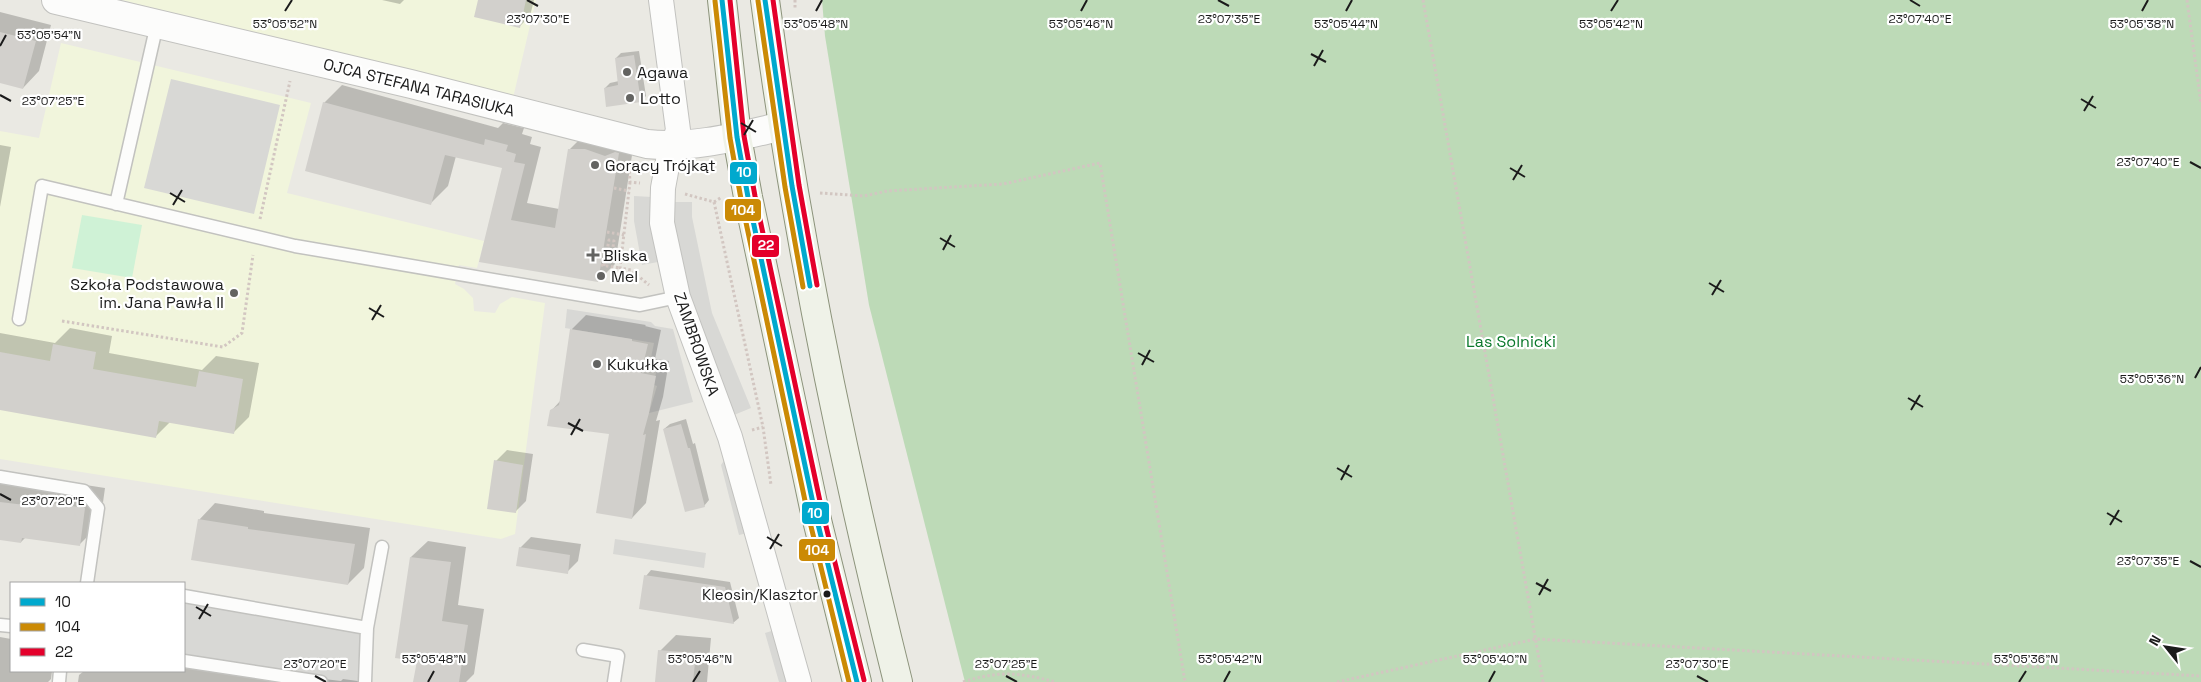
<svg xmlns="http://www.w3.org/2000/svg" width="2201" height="682" viewBox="0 0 2201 682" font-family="'Space Grotesk',sans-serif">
<rect width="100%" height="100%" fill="#eae9e3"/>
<!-- education -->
<path fill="#f1f5dc" d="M122,0H536L513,98Z
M61,43L311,103L287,193L484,241L477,268L459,265L455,284L464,289L473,298L474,311L495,313L500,304L512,297L545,303L515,534L501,539L0,459V131L39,138Z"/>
<!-- forest -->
<path fill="#bddab7" d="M822,0H2201V682H965L869,305L825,36Z"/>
<!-- park -->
<path fill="#cff2d6" d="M82,215L142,225L132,278L72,268Z"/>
<!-- parking -->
<path fill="#d8d8d5" d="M171,79L280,105L254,214L144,188Z
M634,196L652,197V216L658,262L642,265L634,221Z
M673,202H692V217L712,313L751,408L734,415L693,310L674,224Z
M567,309L651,322L655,326L673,329L693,402L649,413L657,386L654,385L657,366L650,363L654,343L565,328Z
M727,456L748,533L739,535L721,465Z
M615,539L706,553L704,568L613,554Z
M184,596L367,628L365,682H321L184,661Z
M775,630L791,682H779L765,633Z"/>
<!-- shadow -->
<path fill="#0003" d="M382,0H404L400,4Z
M479,0H534L530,16L519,27Z
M0,12L51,25L39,71L23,88L0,82Z
M639,51L646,96L641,101L605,88L610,83L619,81L616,58L621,53Z
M342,85L498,128L503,123L524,128L522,134L532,137L530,144L541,147L527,203L559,209L569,150L586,133L635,136L615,264L598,281L480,261L503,167L456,156L448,186L431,203L324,103Z
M0,145L11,147L0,207Z
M586,315L646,325L645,326L661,330L655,359L669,361L663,397L656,421L660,420L646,503L632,518L611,433L551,411L561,400L572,329Z
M70,328L112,336L109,353L202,370L216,356L259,363L249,417L233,433L170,422L156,436L0,408V333L55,343Z
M686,419L693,444L695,443L709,500L704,506L664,429L670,424Z
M507,450L533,454L526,501L515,512L496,461Z
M0,479H47L105,488L100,524L79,545L26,537L21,542L0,539Z
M215,503L264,511V513L370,528L364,568L348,584L199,520Z
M531,537L581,544L578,561L567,572L520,548Z
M428,541L466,547L458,605L484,609L474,674L466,682H415L418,660L411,557Z
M651,570L730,582L739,618L733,623L646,576Z
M676,635L711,638L707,682H657L660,651Z
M0,637L11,639V671H52L51,679L48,682H0Z
M184,662L341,681L343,679L365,682H78L79,675L84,671H184Z"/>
<!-- building -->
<path fill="#d2d0cc" d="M478,0H526L520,28L474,17Z
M0,32L36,41L23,89L0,83Z
M634,55L641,102L606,107L604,88L618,85L615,58Z
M323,102L484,145L485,139L508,145L506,151L516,154L514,162L525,164L511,220L555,228L568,149H585L605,156L615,152L619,153L598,282L479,262L502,168L445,155L431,205L305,171Z
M570,329L632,339V341L648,344L641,373L656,376L649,413L643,435L646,434L632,519L596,513L609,434L547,426L550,410L559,405Z
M53,344L96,352L93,369L196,387L199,371L243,379L234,434L159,421L156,438L0,410V352L50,361Z
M681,424L688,448H690L705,507L685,512L663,429Z
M494,460L523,465L516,513L487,509Z
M25,499L85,508L80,546L22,538L21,543L0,540V502L25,505Z
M198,519L248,527V529L355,544L348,585L191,560Z
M519,547L570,555L568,574L516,566Z
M410,557L451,562L442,621L468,625L459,682H413L417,661L395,658Z
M644,575L725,587L734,624L639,609Z
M658,650L696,653L693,682H655Z"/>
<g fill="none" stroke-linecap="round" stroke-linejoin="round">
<!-- service casing -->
<g stroke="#c2c2bf" stroke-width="15">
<path id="service" d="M116,204L157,24
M19,319L42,186L295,246L640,305L678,297
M0,477L84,491L98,508L87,583
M184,596L367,628
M0,625L11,626
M583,650L618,656L614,682
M184,661L321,682
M59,682L60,671
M365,682L367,628L382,547"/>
</g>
<!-- minor casing -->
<g stroke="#c2c2bf" stroke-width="26">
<path id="minor" d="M661,0L678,130L668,161L663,188L662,223L678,297L730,437L799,682"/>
</g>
<!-- tertiary casing -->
<g stroke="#c2c2bf" stroke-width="30">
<path id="tertiary" d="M56,0L411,84L647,144C693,149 739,136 783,126"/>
</g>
<!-- secondary casing -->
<g stroke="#8c937b" stroke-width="30">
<path id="secondary" d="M722,0L737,137L748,197L814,508L857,682
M765,0C795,230 842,457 898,682"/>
</g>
<!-- path -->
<path stroke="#d2c6c1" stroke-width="3" stroke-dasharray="2.5 2.5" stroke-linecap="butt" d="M795,0V10
M1423,0L1543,682
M2187,0L2201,104
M629,166L630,182L640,183
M611,168L630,173
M630,182L620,268L631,270L649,285
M614,188L629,191
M820,193L864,196L887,191L1003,184L1100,163L1185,682
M685,194L714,202L722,197
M714,202L763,427L771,485
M260,219L290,81
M607,232L624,235
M601,265L620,268
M604,266L609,240L614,241L611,259L620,261
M62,321L223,347L242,333L253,255
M752,430L763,427
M963,682C1000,670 1020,673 1056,682
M1337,682L1536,639L2201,676"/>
<!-- service -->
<use href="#service" stroke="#fcfcfb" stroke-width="12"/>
<!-- minor -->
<use href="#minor" stroke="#fcfcfb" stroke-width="24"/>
<!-- tertiary -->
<use href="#tertiary" stroke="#fcfcfb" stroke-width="28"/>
<!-- secondary -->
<use href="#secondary" stroke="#eff2e8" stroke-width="28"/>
<!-- bus-1 casing -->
<g stroke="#fff" stroke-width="9">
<path id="bus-1" d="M722,0L737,137L748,197L814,508L857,682
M765,0L792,186L810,286"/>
</g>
<!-- bus-2 casing -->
<g stroke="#fff" stroke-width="9">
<path id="bus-2" d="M715,1L730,138L741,199L807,510L849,682
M758,1L785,187L803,287"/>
</g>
<!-- bus-3 casing -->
<g stroke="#fff" stroke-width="9">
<path id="bus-3" d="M730,0L744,136L755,196L821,506L864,680
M773,0L799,185L817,285"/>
</g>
<!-- bus-1 -->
<use href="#bus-1" stroke="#00a9ce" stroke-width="5"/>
<!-- bus-2 -->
<use href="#bus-2" stroke="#cb8a05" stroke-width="5"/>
<!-- bus-3 -->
<use href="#bus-3" stroke="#e4002b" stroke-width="5"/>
</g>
<!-- ticks -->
<path fill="none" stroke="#1b1b1b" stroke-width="2" d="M527,0L538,6M1218,0L1229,6M1910,0L1920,6M285,11L292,0M816,11L822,0M1081,11L1087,0M1346,11L1352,0M1611,11L1618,0M2142,11L2148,0M0,46L6,35M1311,54L1326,62M1314,66L1323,50M0,95L11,101M2081,99L2096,108M2084,111L2093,96M741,123L756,132M744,135L753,120M2190,162L2201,168M1510,168L1525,177M1513,180L1522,165M170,193L185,202M173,205L182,190M940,238L955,247M943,250L951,235M1709,283L1724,292M1712,295L1721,280M369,308L384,317M372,320L381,305M1138,353L1154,362M1142,365L1150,350M2195,378L2201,367M1908,398L1923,407M1911,410L1920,395M568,423L583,431M571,435L580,419M1337,468L1352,477M1341,480L1349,465M0,494L11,500M2107,513L2122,522M2110,525L2119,510M767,537L782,546M770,549L779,534M2190,561L2201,567M1536,583L1551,591M1539,595L1548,579M196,607L211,616M199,619L208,604M315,676L326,682M1006,676L1017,682M1697,676L1708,682M428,682L434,671M693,682L700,671M1224,682L1230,671M1489,682L1495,671M2019,682L2026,671"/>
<!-- markers -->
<g fill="#636361" stroke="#fff" stroke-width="2">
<circle cx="627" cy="72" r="5"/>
<circle cx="630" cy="98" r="5"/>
<circle cx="595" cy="165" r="5"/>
<path d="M590.5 247.5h5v5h5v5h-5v5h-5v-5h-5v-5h5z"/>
<circle cx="601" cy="276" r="5"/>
<circle cx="234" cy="293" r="5"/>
<circle cx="597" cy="364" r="5"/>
</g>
<circle fill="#1b1b1b" stroke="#fff" stroke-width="2" cx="827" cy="594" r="4.5"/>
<g text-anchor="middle" stroke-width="4.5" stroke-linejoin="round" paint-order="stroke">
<!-- bus labels -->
<g font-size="15" fill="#1b1b1b" stroke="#fff" text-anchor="end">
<text x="818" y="600">Kleosin/Klasztor</text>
</g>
<!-- poi labels -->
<g font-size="16" fill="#1b1b1b" stroke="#fff" text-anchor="start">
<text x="637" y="78">Agawa</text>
<text x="640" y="104">Lotto</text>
<text x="605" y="171">Gorący Trójkąt</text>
<text x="603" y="261">Bliska</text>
<text x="611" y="282">Mel</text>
<text x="224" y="290" text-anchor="end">Szkoła Podstawowa<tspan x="224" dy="18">im. Jana Pawła II</tspan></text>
<text x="607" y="370">Kukułka</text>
</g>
<!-- street labels -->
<g font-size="16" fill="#1b1b1b" stroke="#fff">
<text transform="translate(419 87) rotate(14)" y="6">OJCA STEFANA TARASIUKA</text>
<text transform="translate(697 344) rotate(71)" y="6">ZAMBROWSKA</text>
</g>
<!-- park labels -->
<g font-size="16" fill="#09782a" stroke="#fff">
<text x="1511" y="347">Las Solnicki</text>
</g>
</g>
<g font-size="12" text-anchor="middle" fill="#1b1b1b" stroke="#fff" stroke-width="4.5" stroke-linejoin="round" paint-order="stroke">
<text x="538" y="23">23°07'30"E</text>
<text x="1229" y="23">23°07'35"E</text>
<text x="1920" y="23">23°07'40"E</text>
<text x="285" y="28">53°05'52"N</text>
<text x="816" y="28">53°05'48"N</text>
<text x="1081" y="28">53°05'46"N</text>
<text x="1346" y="28">53°05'44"N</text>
<text x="1611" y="28">53°05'42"N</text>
<text x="2142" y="28">53°05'38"N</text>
<text x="49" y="39">53°05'54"N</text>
<text x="53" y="105">23°07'25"E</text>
<text x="2148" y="166">23°07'40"E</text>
<text x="2152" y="383">53°05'36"N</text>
<text x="53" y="505">23°07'20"E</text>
<text x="2148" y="565">23°07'35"E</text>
<text x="434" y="663">53°05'48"N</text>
<text x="700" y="663">53°05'46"N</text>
<text x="1230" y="663">53°05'42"N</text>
<text x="1495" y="663">53°05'40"N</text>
<text x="2026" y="663">53°05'36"N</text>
<text x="315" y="668">23°07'20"E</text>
<text x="1006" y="668">23°07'25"E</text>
<text x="1697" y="668">23°07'30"E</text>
</g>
<g stroke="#fff" stroke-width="2">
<rect x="729" y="161" width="29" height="24" rx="5" fill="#00a9ce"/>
<rect x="724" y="198" width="38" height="24" rx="5" fill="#cb8a05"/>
<rect x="751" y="234" width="29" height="24" rx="5" fill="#e4002b"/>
<rect x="801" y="501" width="29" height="24" rx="5" fill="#00a9ce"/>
<rect x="798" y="538" width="38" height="24" rx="5" fill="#cb8a05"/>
</g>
<g font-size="14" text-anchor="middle" font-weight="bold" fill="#fff">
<text x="744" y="177">10</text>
<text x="743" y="215">104</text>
<text x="766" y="250">22</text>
<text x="815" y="518">10</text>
<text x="817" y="555">104</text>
</g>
<!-- legend -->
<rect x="10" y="582" width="175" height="90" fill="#ffffff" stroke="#a4a4a4"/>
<rect x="20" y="598" width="25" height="8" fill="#00a9ce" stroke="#a4a4a4"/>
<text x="55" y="607" font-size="15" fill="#1b1b1b">10</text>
<rect x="20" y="623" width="25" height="8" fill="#cb8a05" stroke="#a4a4a4"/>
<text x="55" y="632" font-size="15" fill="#1b1b1b">104</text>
<rect x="20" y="648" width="25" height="8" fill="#e4002b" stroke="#a4a4a4"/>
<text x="55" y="657" font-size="15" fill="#1b1b1b">22</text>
<!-- north arrow -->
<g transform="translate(2166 647) rotate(300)" stroke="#ffffff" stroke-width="4" paint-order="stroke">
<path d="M0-4L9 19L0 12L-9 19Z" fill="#1b1b1b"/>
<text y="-8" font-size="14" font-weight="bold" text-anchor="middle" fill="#1b1b1b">N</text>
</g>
</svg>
